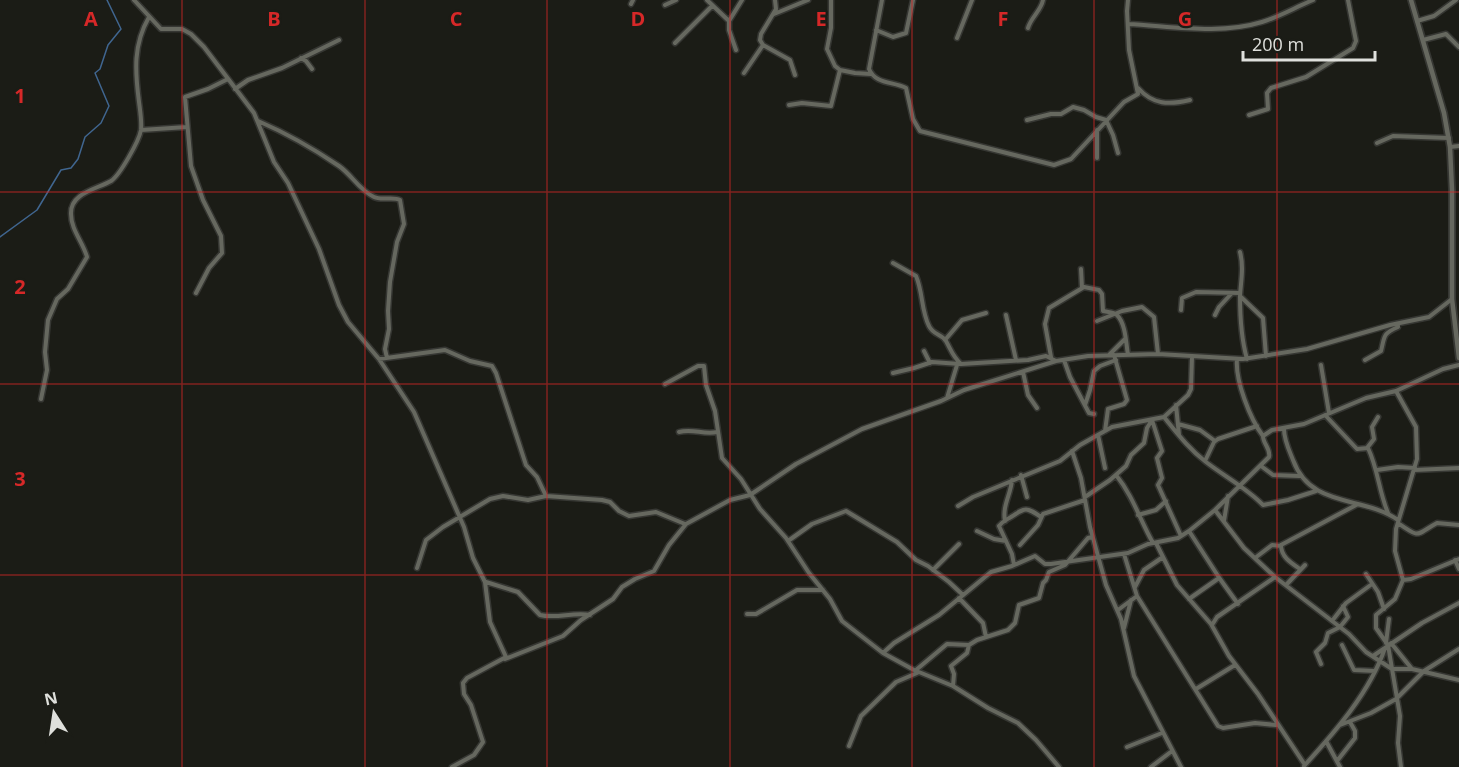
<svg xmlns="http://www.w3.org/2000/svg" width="1459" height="767" viewBox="0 0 1459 767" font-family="'Open Sans',sans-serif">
<rect width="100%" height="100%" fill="#1b1c16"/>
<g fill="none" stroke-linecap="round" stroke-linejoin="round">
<!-- stream -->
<path stroke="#406690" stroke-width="1.5" d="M0,237L37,210L61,170L71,168L78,159L85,137L101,123L109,106L95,73L100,69L108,45L121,29L107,0"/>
<!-- minor casing -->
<g stroke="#363733" stroke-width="7">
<path id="minor" d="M134,0L161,29H182L191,34L204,47L254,113L274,162L288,183L319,249L339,305L348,322L379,359L414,412L464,527L473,558L485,582L490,622L506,657L467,678L463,683L464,694L471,705L483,742L474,755L452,767
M707,0L729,21
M775,0L776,9L761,34L760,40L763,45L790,60L795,75
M831,0V28L827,49L835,66L840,70L855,73L871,74
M882,0L869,69C876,85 893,81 906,88L913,119L920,131L1054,165L1071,159L1124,102L1138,94L1129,50L1127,11L1128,0
M631,4L633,0
M665,5L676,0
M774,14L808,0
M1417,21L1434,16L1456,0
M1128,24C1171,26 1220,35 1262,22C1279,17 1296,7 1313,0
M1028,28C1031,17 1041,11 1043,0
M876,30L893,37L906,33L913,0
M957,38L972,0
M1423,40L1446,34L1459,47
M675,43L712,6
M736,50L729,30V21L742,0
M301,58L306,61L312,69
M744,73L763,45
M1138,88C1153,105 1169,105 1190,100
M235,89L248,80L282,68L339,40
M789,105L802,103L831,106L840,70
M1249,115L1268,109L1267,93L1271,88L1306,77L1353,48L1356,41L1348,0
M1027,120L1051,114H1061L1073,107L1084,110L1096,117L1106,120L1113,135L1118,153
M258,121C286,133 314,149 339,166C352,175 359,190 374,197C382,201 393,196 400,200L404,224L397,242L390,282L388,311L389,329L385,349L387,358
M141,130L187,127
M1377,143L1393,136L1449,138
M1450,147L1459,146
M1097,158V130
M1240,252C1244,267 1241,280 1240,296C1240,317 1241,338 1247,359
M893,263L916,276C923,292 921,310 929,326C933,335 942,334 946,341C951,350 953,357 961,364L1028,360L1046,356L1056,361
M1081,269L1082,288
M196,293L209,268L222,253L221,236L203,200L191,166L185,97L208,89L228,79
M1241,297L1263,318L1266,356
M1181,310L1182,298L1196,292L1240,293
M1006,315L1016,360
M1215,315L1219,307L1232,293
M1097,321L1122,311L1142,307L1154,317L1158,354
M945,340L962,320L986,313
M924,351L930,363
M1109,355L1125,339
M1051,357L1045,324L1049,308L1084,287L1099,290L1102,294L1103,311C1107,312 1114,312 1117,315C1126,324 1126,344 1128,355
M379,359L445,350L470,361L492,366L496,373L526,465L537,477L546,496
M1237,359C1235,380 1250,419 1263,436
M1064,360L1070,377L1089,413L1094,414
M1365,360L1381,351C1385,336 1382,334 1398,327V324
M1321,365L1329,413
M1023,372L1028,395L1037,408
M893,373L914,368L932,362L960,364
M665,384L698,366H704L706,385L715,411L722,458L741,479L760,509L786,538L809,573L830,599L842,621L883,653L914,670L953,686L988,708L1018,723L1036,740L1059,767
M1396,391L1416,427L1417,459L1396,529L1395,551L1403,580L1395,599L1376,615V628L1388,645L1400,716L1398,743L1401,767
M947,398L957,365
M41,399L47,370L45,352L48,320L57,299L68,289L87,257C83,242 71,230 71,214C70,193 97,189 111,181C120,175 139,141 141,130C142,121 140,110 139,102C135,71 133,45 149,17
M1085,405L1090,390L1094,371L1100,366L1116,360
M1176,405L1179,435
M1325,415L1357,449L1368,448C1378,469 1379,492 1388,513
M1164,417C1177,433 1189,449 1206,462C1224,476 1248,489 1263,505L1288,500L1316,491
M1152,420L1162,451L1157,458L1162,478L1158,485L1181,536
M1178,424L1200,430L1215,441
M1284,429C1284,440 1289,450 1293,460C1311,509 1362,495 1398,520
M1105,431L1108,409L1124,404L1127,400L1114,355
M679,432C693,428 703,435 717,432
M1098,435L1105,468
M1367,448L1374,439L1372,427L1378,417
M1072,451L1081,478L1090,527L1106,585L1121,619L1134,676L1181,767
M1205,461L1214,442L1218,439L1257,426
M1261,466L1273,475L1299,476
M1377,470L1398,467L1415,468
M1414,470L1459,468
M1021,475L1027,497
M1116,475C1133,496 1140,520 1153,543
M1085,497L1110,480L1126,466L1131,455L1144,443L1147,428L1152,420
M958,506L973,497L1060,461L1080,445L1112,427L1164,417L1188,395L1191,389L1192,357
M1215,510L1244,548L1275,577L1349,634L1366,652L1392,669H1412
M1138,515L1156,510L1166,501
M1005,521C1002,506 1011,494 1012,480
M1224,521L1228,496
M1398,523C1421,539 1415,535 1437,523L1459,525
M977,531L994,539L1006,541
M1189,531L1220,579L1238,604
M788,541L812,524L846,511L897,542L916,560L928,566L949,582L963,595
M1156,543L1177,585L1211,624L1229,656L1258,694L1305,765
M1020,545L1038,525L1043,514L1085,500
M1124,554L1137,596L1218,726L1223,728L1255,723L1276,725
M1255,558L1272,545L1281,546
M1455,560L1459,569
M1014,565L1012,554L999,526C1003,521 1006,520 1011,517C1026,507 1026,507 1041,517
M417,568L426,540L443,527L490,499L503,496L528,500L546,496L602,500L610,502L619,511L629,516L656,512L685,524
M1300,569C1291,563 1281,557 1281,545L1358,504
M933,570L959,544
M1366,574L1378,592L1384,609
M1403,580L1411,579L1459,559
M486,582L518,592L540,615C556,619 573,612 590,615
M1286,585L1305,565
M1135,587L1144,570L1163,557
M959,598L983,623L986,637
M1189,599L1219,578
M1118,610L1137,596
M747,614H756L797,590H823
M1332,621L1346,603L1372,584
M1212,625L1217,617L1275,577
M1124,628L1131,600
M1386,643L1389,619
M1391,643L1412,669L1459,680
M1342,645L1354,670L1375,671
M883,653L894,643L939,615L991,572L1012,566L1035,556L1045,564H1051L1128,553L1148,544L1178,538L1189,531L1215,510L1269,457C1271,449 1263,444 1263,436L1272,430L1304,424L1366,398L1396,391L1443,369L1459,365
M1373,656L1422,623L1459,603
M505,659L563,636L581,620L613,599L622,587L635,579L654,571L669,545L686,524L730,500L750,495L796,464L862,429L941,401L964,390L1056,361L1088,356L1158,354L1243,359L1307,349L1390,325L1429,317L1452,299
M1321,664L1316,652L1325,643L1328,633L1340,627L1348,617L1343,606
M916,670L947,644L969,645L977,640L1008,630L1015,623L1019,605L1039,598L1043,583L1046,580L1049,572L1065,565L1088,538L1092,537
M953,686L954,674L951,666L967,653L969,645
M1196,689L1235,665
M1340,725L1371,713L1396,699L1424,671L1459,649
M1326,741L1340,767
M849,746L861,716L896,682L917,673
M1127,747L1162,733
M1337,761L1355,738V731L1350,722
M1304,766C1335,732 1370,692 1385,648
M1151,767L1172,751"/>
</g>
<!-- tertiary casing -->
<g stroke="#363733" stroke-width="8">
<path id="tertiary" d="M1411,0L1444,113L1450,147L1452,190V299L1459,358"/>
</g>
<!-- minor -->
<use href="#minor" stroke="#66685f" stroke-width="4"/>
<!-- tertiary -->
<use href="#tertiary" stroke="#66685f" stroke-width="4.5"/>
</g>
<!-- grid -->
<path fill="none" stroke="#d62828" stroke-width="1.5" stroke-opacity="0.55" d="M182,0V767M365,0V767M547,0V767M730,0V767M912,0V767M1094,0V767M1277,0V767M0,192H1459M0,384H1459M0,575H1459"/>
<g font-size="20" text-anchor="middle" font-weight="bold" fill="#d62828" stroke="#1b1c16" stroke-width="4.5" stroke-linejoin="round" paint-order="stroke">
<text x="91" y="26">A</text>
<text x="274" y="26">B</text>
<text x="456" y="26">C</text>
<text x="638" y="26">D</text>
<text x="821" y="26">E</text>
<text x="1003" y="26">F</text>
<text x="1185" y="26">G</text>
<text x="20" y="103">1</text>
<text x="20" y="294">2</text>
<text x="20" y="486">3</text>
</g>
<!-- north arrow -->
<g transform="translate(54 713) rotate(348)" stroke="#1b1c16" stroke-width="4.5" paint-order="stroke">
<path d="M0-4.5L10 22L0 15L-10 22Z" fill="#dfe0dc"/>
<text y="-9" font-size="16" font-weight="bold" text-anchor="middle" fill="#dfe0dc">N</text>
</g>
<!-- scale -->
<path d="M1243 51v9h132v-9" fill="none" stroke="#dfe0dc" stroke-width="3"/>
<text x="1252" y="51" font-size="18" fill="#dfe0dc" stroke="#1b1c16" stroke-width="4.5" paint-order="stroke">200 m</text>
</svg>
